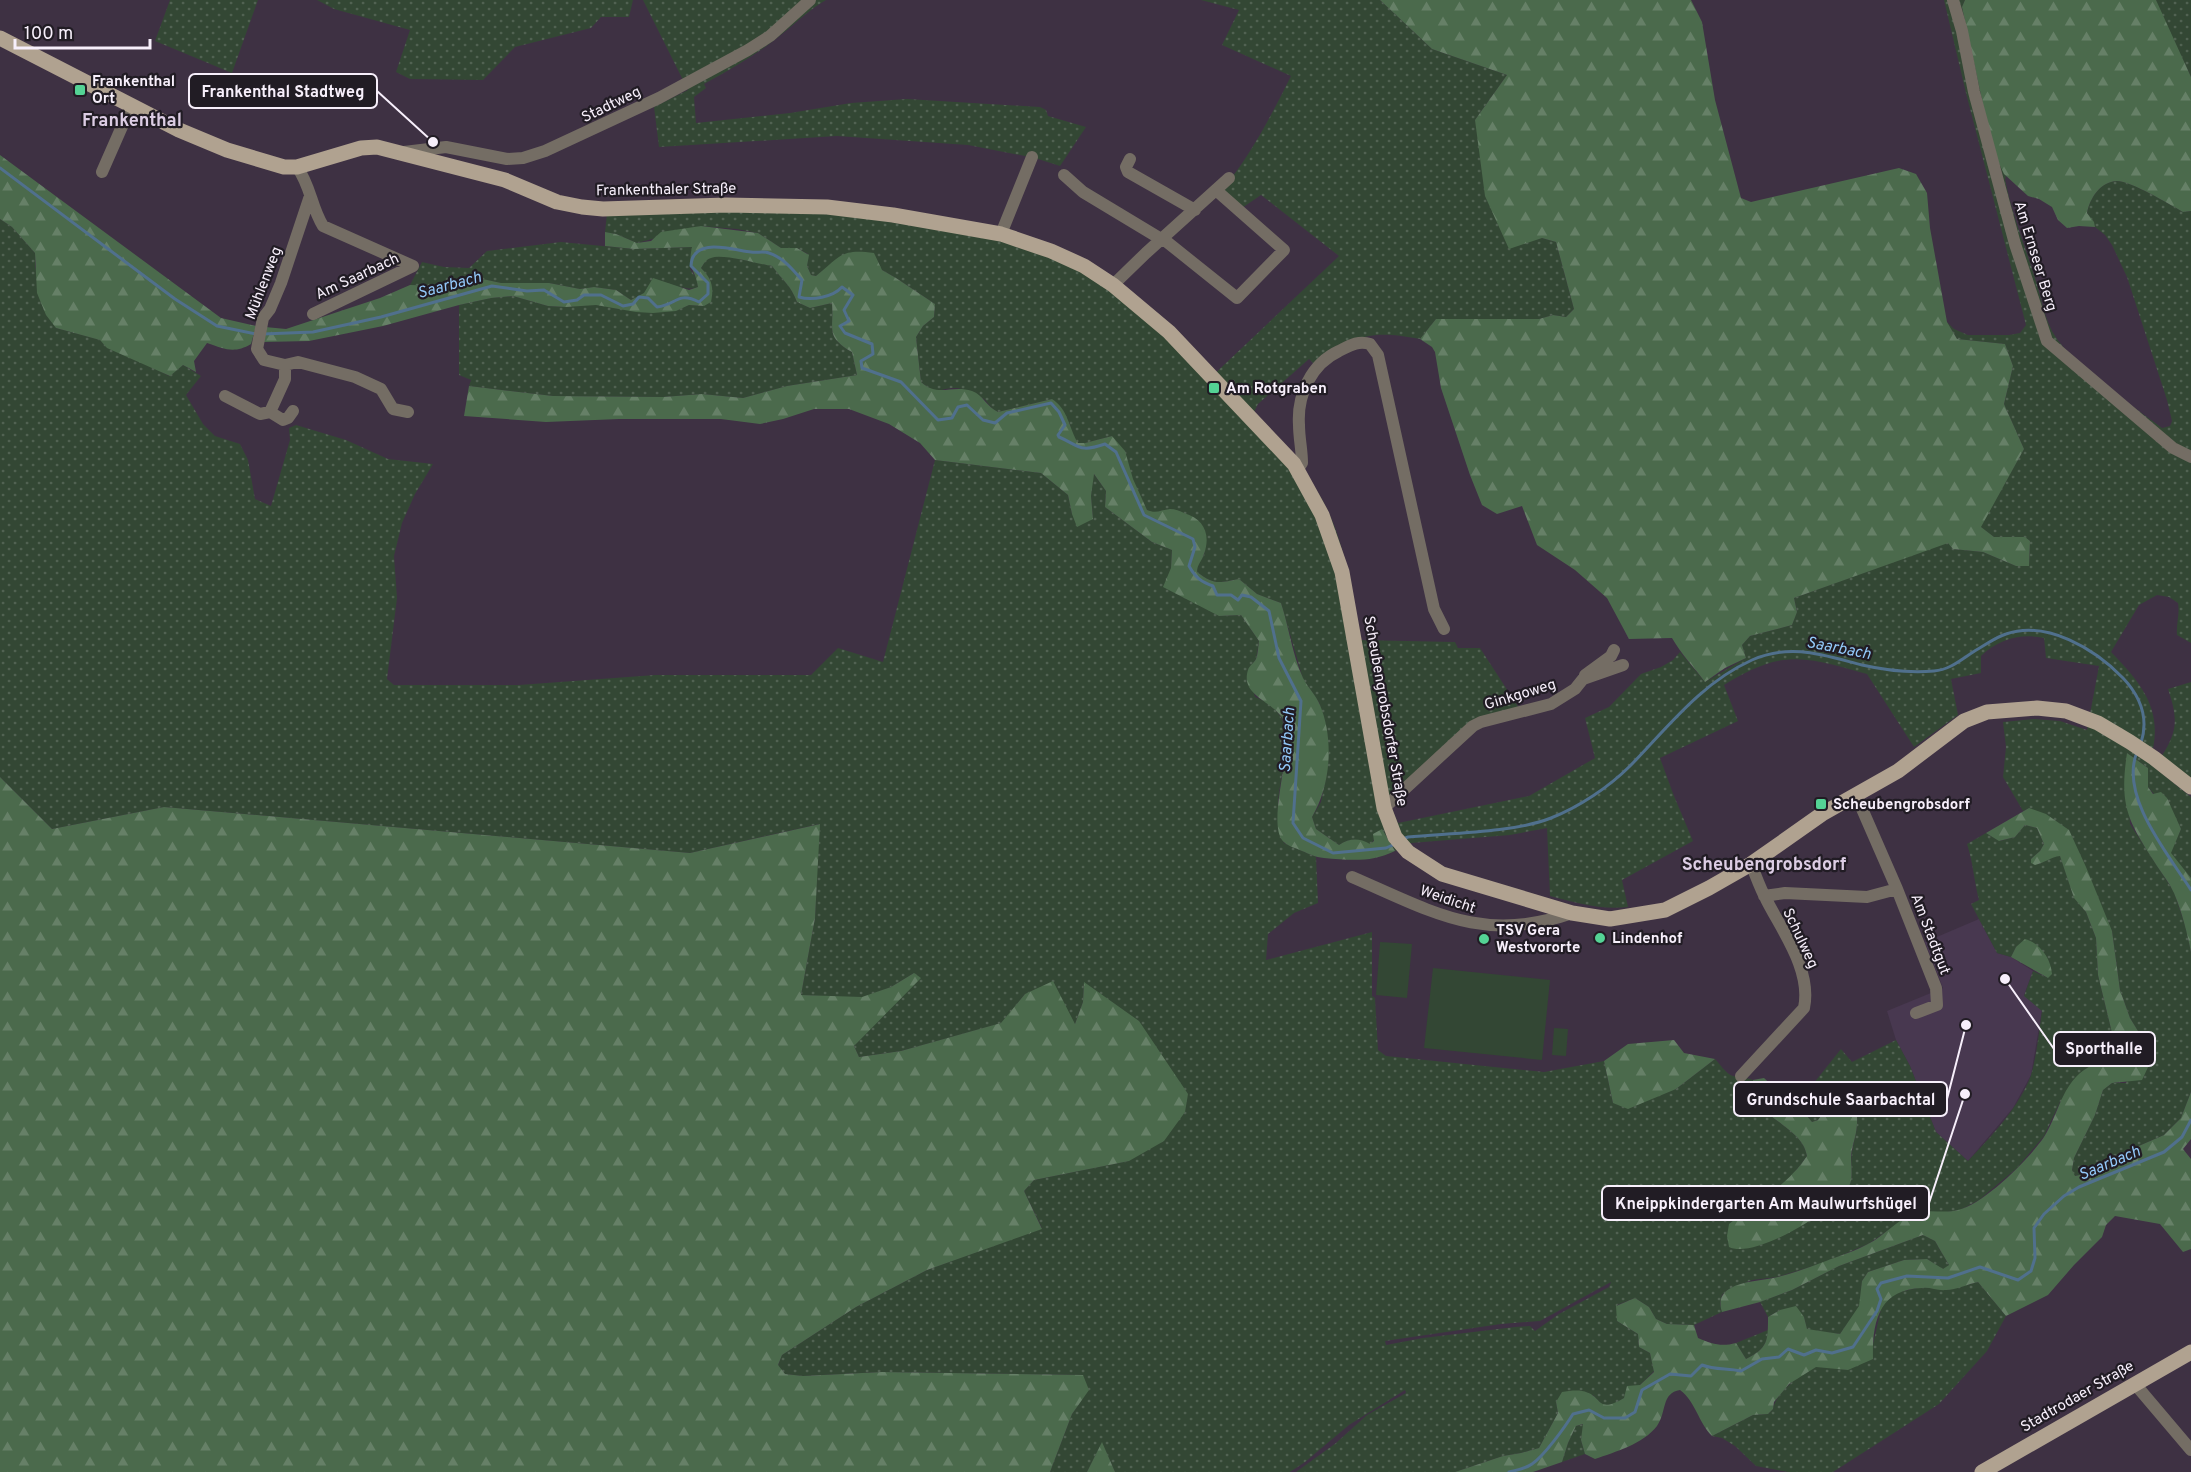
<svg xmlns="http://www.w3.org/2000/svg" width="2191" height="1472" viewBox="0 0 2191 1472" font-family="Overpass,sans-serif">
<defs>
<pattern id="grass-dots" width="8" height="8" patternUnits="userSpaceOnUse" patternTransform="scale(1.5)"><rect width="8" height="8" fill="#334734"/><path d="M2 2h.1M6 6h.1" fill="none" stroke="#516252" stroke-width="1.8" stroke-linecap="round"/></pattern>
<pattern id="forest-firs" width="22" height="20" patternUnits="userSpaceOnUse" patternTransform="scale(1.5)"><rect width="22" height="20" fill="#4b6a4c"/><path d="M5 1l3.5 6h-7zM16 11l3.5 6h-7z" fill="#668067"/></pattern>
</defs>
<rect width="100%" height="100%" fill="#3e3143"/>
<!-- built -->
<path fill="#483850" d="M1979,919L1997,953L2011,957L2033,971L2024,995L2042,1010L2031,1075L2013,1108L1968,1161L1936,1132L1910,1066L1896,1040L1887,1011L1943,988L1925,942Z"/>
<!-- grass -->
<path fill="url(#grass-dots)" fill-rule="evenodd" d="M170,0H258L232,73L155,41Z
M317,0H633L629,17H601L591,28L515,47L483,80L410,79L396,72L410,30L334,9Z
M643,0H826C809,10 797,22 782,34C758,54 731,69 704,84L706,88L694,97L696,123L790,113L851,103L907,99L1040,107L1046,110L1048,116L1086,127L1060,166L1035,158L968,145L837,136L659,147L654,107L688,90Z
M1201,0H1380L1432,49L1507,75L1475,120L1542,238L1556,242L1574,309L1566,317L1553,315L1539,319H1436L1420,339C1367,329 1358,336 1314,364L1309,359L1258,404L1254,412C1274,438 1299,463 1317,491C1345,535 1351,590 1359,640L1455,642L1458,648H1480L1519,708L1473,722L1388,799L1398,823L1529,796L1595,758L1585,718L1609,707L1641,674L1661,667L1673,660L1680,652L1705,682L1746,658L1742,645L1750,636L1792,625L1797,611L1794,598L1948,542L1953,549L1983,552L2016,566L2029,565L2030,541L2024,537H1994L1980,527L2024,449L2004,404L2013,366L2005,344L1957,339L1947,322L1954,329L1968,335H2009L2020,333L2026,325L1966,93L1944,0H1965L1962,7L1987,123L2006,177L2005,179C2011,212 2024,243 2034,275C2042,298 2043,319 2057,339C2083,374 2128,402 2162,428L2170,426L2172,421L2167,400L2127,277L2112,245L2105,235L2095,227L2093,222L2087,213C2090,198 2100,182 2117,181C2131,181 2169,204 2183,212L2191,211V643L2177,635C2176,624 2180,614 2178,603L2169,597L2157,595L2139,605L2111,652C2144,686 2166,713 2149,763L2191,797V878L2170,853L2181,829L2174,817L2148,787V768L2127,753L2130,824L2174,892L2186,928L2191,952V1092L2181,1118L2164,1135L2109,1159L2089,1173L2074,1176L2072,1170L2074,1158L2095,1115L2103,1090L2112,1083H2126L2144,1041L2130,1018L2120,990L2112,931L2029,808L2023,811L2003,777L2006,747L2003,722L2034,719L2060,721L2087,730L2099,666L2046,658L2044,638C2021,633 1999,639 1981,656V673L1951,679L1958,715L1914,747L1867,674C1841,667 1811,656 1784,660C1764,662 1742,674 1724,685L1738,721L1660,758L1674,796L1693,841L1622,880L1628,907C1600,910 1577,903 1550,896L1547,828L1510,835L1411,843L1395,851L1382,829L1370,845C1358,838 1350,838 1339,845L1316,829L1312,817L1321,802L1327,773L1320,704L1303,679L1281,603L1257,594L1239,579C1218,583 1214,585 1197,572V566L1204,555L1206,543L1172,509L1154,513L1147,510L1112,436L1085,443H1078L1071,433L1070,424L1052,399L998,412C991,409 989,404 984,399C979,395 963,389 957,388C939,387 939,397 921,382L916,337L923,326L934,317L935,304L896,278L882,270L825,269L816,276L811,275L807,266L808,254L797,248H781L758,233L737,229L701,226L637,243L616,234L605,232L607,214L687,212H828L997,239L1048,255L1084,273L1123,300L1160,332L1208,380L1339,256L1261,195L1242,208L1221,191C1250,157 1271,116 1291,76L1222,45L1239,10Z
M2156,0H2191V77L2158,7Z
M0,219L12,227L35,253V267L56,328L101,340L169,376L183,365L201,376L186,395L203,424L215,436L240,444L248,460L255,499L271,506L290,440L289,428L296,425L346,440L388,459L433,464L415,494L402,523L394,556L397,598L387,679L394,685H519L655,675H811L838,648L883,662L935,460L1041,473L1068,495L1072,514L1093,519L1091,496L1093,473L1106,491L1105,507L1152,542L1172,550L1171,568L1219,616L1241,615L1259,641L1256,659L1248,670L1255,697C1309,717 1276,771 1278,812C1278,822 1282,833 1284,843L1316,857L1318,903L1294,913L1268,934L1266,960L1372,932V996L1375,998L1378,1050L1386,1056L1544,1072L1604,1061L1613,1103L1676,1089L1715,1059C1720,1064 1726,1074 1733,1076C1740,1078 1746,1077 1753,1080C1752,1120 1802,1124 1807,1156C1790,1181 1766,1201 1740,1216L1760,1245C1784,1234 1844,1208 1851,1181C1853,1172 1850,1162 1852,1153C1854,1139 1858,1130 1857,1116L1870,1101L1868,1093C1857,1099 1844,1099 1831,1102L1818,1120L1812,1122L1797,1104L1841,1049L1852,1062L1896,1040L1910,1066L1936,1132L1968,1161C1990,1138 2021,1105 2031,1075C2037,1055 2039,1031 2042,1011L2024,996L2033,971L2048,978L2016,947L2011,957L1997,953L1971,904L1979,900C1974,881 1973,862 1967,844L1986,833L2000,841L2015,837L2025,825L2037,828L2044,844L2040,851L2031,859L2039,864L2050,858L2060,855L2074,897L2086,912L2096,938L2098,975L2114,1041L2125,1044L2130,1058L2060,1102L2044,1136L2017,1168L1979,1200L1960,1210L1940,1213L1925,1211L1912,1214L1868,1244L1823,1263L1777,1277L1752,1280L1729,1289L1722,1295L1720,1304L1722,1312L1694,1325L1667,1324L1656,1319L1649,1307L1635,1298L1617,1305V1321L1638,1334L1639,1347L1650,1353L1654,1371C1645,1380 1617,1410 1603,1405C1600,1403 1596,1398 1593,1395L1556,1402L1558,1413L1539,1448L1521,1453L1503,1456L1455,1472H1296L1336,1443L1367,1415L1406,1393L1405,1390L1349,1425L1305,1462L1290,1472H1115L1102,1443L1087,1472H1050L1072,1414L1088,1390L1082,1375L882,1372L803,1376L785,1374L778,1366L782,1355L856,1307L927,1270L1042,1228L1024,1191L1034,1180L1128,1161L1084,983L1083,1002L1075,1024L1025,994L1002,1023L901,1051L859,1057L854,1046L914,973L891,987L862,998L801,995L815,918L819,824L690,853L164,807L52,829L0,777ZM1611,1282L1609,1287L1559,1314L1535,1331L1530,1326L1515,1327L1423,1338L1386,1345L1385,1341L1501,1324L1540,1321Z
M561,242L634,249L693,247L690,269L697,279L698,287C686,291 684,286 674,287C659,289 644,293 631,300L616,290L594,287L580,289L549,283H501L478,278L450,286L410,285L422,262L444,267L469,268L487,251Z
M713,256H725L772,266C782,280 791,285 797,302L810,308L832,303C834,331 825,336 852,352L857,375L787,386L743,398L702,394L663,397L553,396L469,386L471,380L459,375V305L491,298L513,296L548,306L566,307L596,304L619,309L675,311L689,305L704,306L707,275L701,268L706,260Z
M2191,682V778L2161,757C2178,731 2178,719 2168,689Z
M1923,1235L1935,1241L1949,1265L1943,1270L1927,1259L1904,1260L1868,1272L1862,1281L1860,1306L1840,1334L1807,1330L1804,1317L1780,1310L1768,1317L1760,1302L1792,1290L1839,1266Z
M1978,1282L2006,1316L1987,1351L1939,1404L1833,1472H1788L1756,1466L1735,1446L1722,1438L1712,1436L1753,1415L1768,1414L1773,1409C1775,1394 1800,1373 1815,1367C1823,1364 1839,1369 1848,1370L1873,1344L1882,1305L1895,1293L1922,1287L1947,1290Z
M1768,1330C1768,1346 1759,1352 1746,1359L1736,1343Z
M1584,1424L1581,1440L1585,1454L1562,1462L1568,1443L1576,1426Z"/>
<!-- forest -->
<path fill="url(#forest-firs)" d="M1380,0H1691L1702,22L1715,100L1741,198L1751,202L1899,168L1916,174L1927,193L1930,228L1947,322L1957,339L2005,344L2013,366L2004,404L2024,449L1981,527L1994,537H2025L2030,541L2029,566H2016L1983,552L1953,549L1948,543L1794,598L1797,612L1792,625L1750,636L1742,645L1746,658L1725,668L1705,682C1694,667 1681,654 1672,638L1629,639L1607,598L1575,570L1537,545L1522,506L1497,514L1482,505L1470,475L1441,388L1435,352L1432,347L1420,339L1436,319H1539L1553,315L1566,317L1574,309L1556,242L1542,238L1509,249L1485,196L1475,120L1507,75L1432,49Z
M1965,0H2156L2191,77V211L2183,212C2169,204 2131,181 2117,181C2100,182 2090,198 2087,213L2094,222L2095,227L2079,226L2067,228L2058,220L2052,207L2039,199L2028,196L2004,174L1997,159L1987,123L1962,7Z
M0,155L221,318L256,326L251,344C234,354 225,349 207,343L194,361L196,372L183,365L170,376L107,348L100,340L56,328L46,315L37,293L35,253L12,227L0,219Z
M701,226L758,233L781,248H797L809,255L807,266L811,275L816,276C840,257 840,248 874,253L882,270L896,278L935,304L934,317L923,326L916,337L921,382C939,398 951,384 972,391C983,395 987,407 998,412L1052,399C1068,409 1069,428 1078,443H1085L1112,436L1125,451L1133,479L1147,510C1156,514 1161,510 1170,509C1175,509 1180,511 1184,513C1204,519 1211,534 1204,554C1202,561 1197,564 1197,572C1214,585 1218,583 1239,579L1257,594L1281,603C1289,627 1292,654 1303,678C1308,688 1316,695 1320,705C1334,739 1331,785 1312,817L1316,829L1339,845C1350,838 1359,838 1370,844L1374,841L1373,834L1382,829L1395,851C1371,863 1349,860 1324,858C1315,857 1309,854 1302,851C1296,848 1286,846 1282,840C1268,820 1291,754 1286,727C1281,701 1239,699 1248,670C1249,666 1254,663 1256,659C1258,654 1258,647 1259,641L1241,615L1219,616L1163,587L1171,568L1172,550L1152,542L1105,507L1106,491L1094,474L1091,496L1093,519L1077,527L1072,514L1068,495L1041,473L935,460L920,443L889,424L849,409H814L783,419L760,424L721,419H619L546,422L464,416L469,386L553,396L663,397L702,394L743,398L787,386L857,375L852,352C825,336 834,331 832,303L810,308L797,302C791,285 782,280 772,266C758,264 722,253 711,258C705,260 704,264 701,268C712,279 714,287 711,302L704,306L689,305L676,311L653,313L636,312L596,305L566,307L548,306L513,296L491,298L459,305L383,326L309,341L264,342L265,327L286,329L380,298L410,285L450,286L478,278L501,283H549L580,289L594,287L616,290L631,300L644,293L653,278L689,290L698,287C695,266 687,272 692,247L634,249L605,246V232L616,234L637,243L651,241L661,232Z
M2127,753L2148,768V787L2153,794L2161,792L2167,798L2181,829L2171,853L2191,878V952C2187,932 2182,912 2174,893C2170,884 2163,875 2157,866C2128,821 2119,807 2127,753Z
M0,777L52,829L164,807L690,853L820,824L815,918L801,995L862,997L891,987L914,973L921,978L854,1046L859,1057L901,1051L1001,1023L1025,994L1053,981L1075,1024L1083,1002L1084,982L1139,1021L1188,1094L1185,1112L1164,1141L1129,1161L1034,1180L1024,1191L1042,1229L927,1270L856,1307L782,1355L778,1365L785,1374L803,1376L882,1372L1083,1375L1089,1390L1072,1414L1050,1472H0Z
M2029,808L2046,814L2069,830L2086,867L2112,931L2120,990L2130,1018L2144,1041L2149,1065L2142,1080L2112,1083L2103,1090L2095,1115L2074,1158L2072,1170L2075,1176L2089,1173L2109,1159L2164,1135L2181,1118L2191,1092V1139L2183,1149L2191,1159V1249L2183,1252L2160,1224L2115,1216L2106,1225L2102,1237L2074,1265L2048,1295L2006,1316L1978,1282C1968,1284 1956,1290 1946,1290C1938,1291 1930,1287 1922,1288C1879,1289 1872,1322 1873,1359L1848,1370L1816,1367L1789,1384L1774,1402L1773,1409L1768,1414L1753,1415L1712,1436C1698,1422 1696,1402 1680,1390C1661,1393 1667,1412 1657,1426C1643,1444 1615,1452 1595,1459L1585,1454L1581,1440L1583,1424L1576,1426L1568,1443L1562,1462L1533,1472H1455L1503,1456L1521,1453L1539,1448L1558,1413L1556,1402L1562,1392C1568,1391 1576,1390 1582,1391C1604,1395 1595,1415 1624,1398L1627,1386L1640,1385L1654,1372L1650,1353L1639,1347L1638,1334L1617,1321L1616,1306L1635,1298L1649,1307L1656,1319L1667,1324L1694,1325L1698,1338C1712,1344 1721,1347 1736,1343L1746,1359C1768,1348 1768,1341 1768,1317L1780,1310L1796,1306L1804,1317L1807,1329L1840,1334L1859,1306L1862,1281L1868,1272L1904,1260L1927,1259L1943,1269L1949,1265L1935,1241L1923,1235L1839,1266L1792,1290L1760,1302L1722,1312C1719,1303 1720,1295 1729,1289C1744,1280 1762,1281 1778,1277C1794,1273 1810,1267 1826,1261C1839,1256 1855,1251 1868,1244C1884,1236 1897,1220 1913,1214C1928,1208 1943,1214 1958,1210C1984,1204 2029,1159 2044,1137C2061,1110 2062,1078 2095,1064C2108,1059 2115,1057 2129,1058L2125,1044L2114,1041L2098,975L2096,938L2086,912L2074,898L2060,856C2051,857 2044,863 2035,865L2031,863V859L2040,851L2044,844L2037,828L2025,825L2015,837L1999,841L1986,833Z
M2025,939C2040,943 2051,959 2052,974L2048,978L2011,957L2016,947Z
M1674,1040L1684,1053L1715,1059L1676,1089L1628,1109L1613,1103L1604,1061L1628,1044Z
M1764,1078L1794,1106L1797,1104L1812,1122L1818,1120L1831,1102L1840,1093C1852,1097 1858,1098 1869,1092L1870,1101L1857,1116C1858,1133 1853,1141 1851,1156C1851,1165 1853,1176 1850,1184C1838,1209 1755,1260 1729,1247L1727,1236L1729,1224C1757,1202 1786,1187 1807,1156C1802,1124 1752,1120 1753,1080Z
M1102,1442L1115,1472H1087Z"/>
<!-- pitch -->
<path fill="#334734" d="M1380,942L1412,944L1407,998L1376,995Z
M1433,968L1550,980L1542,1060L1424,1048Z
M1554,1028L1568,1029L1566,1056L1552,1055Z"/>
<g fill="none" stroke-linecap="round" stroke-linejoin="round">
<!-- stream -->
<path stroke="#50708d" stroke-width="3" d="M0,168L175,299L217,326L256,334
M263,334L313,332L381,317L492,286L527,291L544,290L564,302L577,300L584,295H601L623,306L633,304L639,297L648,298L657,307C677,305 677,291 699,302L708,294V283L691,266C692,236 733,250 751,252C757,253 764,251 769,253C784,258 792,269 802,280L799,297C812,301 833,297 842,287L853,295L844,310L849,321L840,326L845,333L872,344L873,354L861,361L862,368L901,382L938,420L952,418L958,407L967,405L983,420L995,423L1007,413L1051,403L1059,412L1065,425L1058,435L1059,437C1080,446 1079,453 1105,444L1116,452L1144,515L1193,539L1195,547L1189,566C1195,577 1201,582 1213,586L1217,595H1231L1238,600L1242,595L1251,597L1269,611L1279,658L1301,701L1293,823L1303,838L1333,853L1386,848L1395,844
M2137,752C2119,796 2168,854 2191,890
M1403,839L1408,837C1450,833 1513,833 1551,818C1579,807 1609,787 1630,766C1668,727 1701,683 1752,660C1791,643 1823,655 1862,665C1884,670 1911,673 1934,671C1951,670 1964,657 1978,649C1987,644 1996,637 2006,634C2047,620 2095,649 2123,678C2140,696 2149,718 2141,743
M1509,1472C1517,1470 1525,1469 1532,1464C1544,1456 1565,1427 1573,1414L1589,1410L1604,1418H1625L1635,1412L1642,1390L1670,1374L1691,1376L1702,1365C1715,1370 1727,1368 1741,1371L1762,1359L1779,1357L1788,1349L1804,1355L1816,1350L1832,1353L1853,1347L1877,1311L1881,1299L1877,1289L1881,1283L1907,1276L1948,1278L1980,1267L2018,1280L2031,1271L2035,1258L2034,1228L2044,1214L2064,1196L2079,1187L2164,1152L2182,1137L2191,1120"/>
<!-- minor -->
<path stroke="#746d64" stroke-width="12" d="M1953,0L1962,31L1974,92L2015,244L2047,341L2173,448L2191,457
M404,152L446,147L507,159L523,158L545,151L659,98L748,50L770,36L810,0
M1130,159L1126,167L1128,172L1195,210
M297,167C311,186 311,207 323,226L413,266
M102,172L131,106
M1064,175L1083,192L1161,239
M310,196L281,283L270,309L263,318L257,349L264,360L285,365L298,362L355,377L381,389L393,409L408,412
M1001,234L1032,157
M1162,238L1237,298L1284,250L1217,191
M1113,285L1146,253L1229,178
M313,314L413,266
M225,396L260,414L270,412L283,420L288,418L293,411
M270,412L285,379V365
M1298,469L1302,463C1302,450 1299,438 1299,425C1297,395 1311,364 1339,351C1349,346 1358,340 1370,344L1378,355L1434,609L1444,629
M1585,675L1611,656L1614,650
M1856,795L1897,889L1936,988L1937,1005L1916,1013
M1384,808L1473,726L1481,722L1551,704L1575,689L1583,679L1623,665
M1352,877C1433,912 1483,944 1572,913
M1764,896L1785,893L1867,897L1897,889
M1741,1076L1804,1008C1812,970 1782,931 1766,899C1760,888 1756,876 1751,864
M2135,1384L2191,1450"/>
<!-- major -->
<path stroke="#b0a290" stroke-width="15" d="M0,38L179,130L227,150L284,167H297L361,148L377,147L505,180L557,202L582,207L603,209L726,205L827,207L893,215L1001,234L1051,251L1084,266L1113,285L1169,332L1294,464L1322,515L1342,572L1384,808L1395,837L1408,852L1442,874L1572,913L1610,919L1665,910L1709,888L1751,864L1822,814L1898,771L1964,721L1987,712L2037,708L2066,711L2098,723L2130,742L2154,758L2191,787
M1982,1472L2191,1352"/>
</g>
<!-- markers -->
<g fill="#54d395" stroke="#211c24" stroke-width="2">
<rect x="74" y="84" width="12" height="12" rx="3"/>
<rect x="1208" y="382" width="12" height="12" rx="3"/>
<rect x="1815" y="798" width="12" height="12" rx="3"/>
<circle cx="1600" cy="938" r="6"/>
<circle cx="1484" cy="939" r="6"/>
</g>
<g text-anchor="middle" stroke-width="4.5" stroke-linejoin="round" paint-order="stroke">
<!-- poi labels -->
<g font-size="15" font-weight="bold" fill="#f7effb" stroke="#211c24" text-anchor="start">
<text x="92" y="86">Frankenthal<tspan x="92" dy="17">Ort</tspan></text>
<text x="1226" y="393">Am Rotgraben</text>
<text x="1833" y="809">Scheubengrobsdorf</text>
<text x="1496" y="935">TSV Gera<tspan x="1496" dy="17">Westvororte</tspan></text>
<text x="1612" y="943">Lindenhof</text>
</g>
<!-- street labels -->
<g font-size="15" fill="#f7effb" stroke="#211c24">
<text transform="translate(611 104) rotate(-26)" y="5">Stadtweg</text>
<text transform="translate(666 189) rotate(-1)" y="5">Frankenthaler Straße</text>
<text transform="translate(2036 256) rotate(73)" y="5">Am Ernseer Berg</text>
<text transform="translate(357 276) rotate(-25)" y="5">Am Saarbach</text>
<text transform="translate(263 283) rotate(-69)" y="5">Mühlenweg</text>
<text transform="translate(1520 694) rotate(-17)" y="5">Ginkgoweg</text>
<text transform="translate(1386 711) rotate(80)" y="5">Scheubengrobsdorfer Straße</text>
<text transform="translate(1448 899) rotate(19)" y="5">Weidicht</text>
<text transform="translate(1931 934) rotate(69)" y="5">Am Stadtgut</text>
<text transform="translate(1801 938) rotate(65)" y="5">Schulweg</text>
<text transform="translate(2077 1396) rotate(-30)" y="5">Stadtrodaer Straße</text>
</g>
<!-- water labels -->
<g font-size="16" font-style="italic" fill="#93c9fa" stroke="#211c24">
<text transform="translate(449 284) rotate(-15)" y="6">Saarbach</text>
<text transform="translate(1839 647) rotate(11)" y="6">Saarbach</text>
<text transform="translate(1286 740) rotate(-86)" y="6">Saarbach</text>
<text transform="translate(2109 1162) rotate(-23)" y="6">Saarbach</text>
</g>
<!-- quarter labels -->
<g font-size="18" font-weight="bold" fill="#dccde4" stroke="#211c24">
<text x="132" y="126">Frankenthal</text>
<text x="1764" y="870">Scheubengrobsdorf</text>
</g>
</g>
<!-- callouts -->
<path fill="none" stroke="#f7effb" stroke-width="2" d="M433 142L377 91M2005 979L2054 1049M1966 1025L1947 1099M1965 1094L1929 1203"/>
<g fill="#f7effb" stroke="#211c24" stroke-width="2">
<circle cx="433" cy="142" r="6"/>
<circle cx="2005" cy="979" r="6"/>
<circle cx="1966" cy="1025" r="6"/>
<circle cx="1965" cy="1094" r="6"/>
</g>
<g fill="#211c24" stroke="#f7effb" stroke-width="2">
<rect x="189" y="74" width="188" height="34" rx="6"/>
<rect x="2054" y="1032" width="101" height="34" rx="6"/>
<rect x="1734" y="1082" width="213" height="34" rx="6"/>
<rect x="1602" y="1186" width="327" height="34" rx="6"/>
</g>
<g font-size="16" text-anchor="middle" font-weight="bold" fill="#f7effb">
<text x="283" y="97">Frankenthal Stadtweg</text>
<text x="2104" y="1054">Sporthalle</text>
<text x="1841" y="1105">Grundschule Saarbachtal</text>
<text x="1766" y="1209">Kneippkindergarten Am Maulwurfshügel</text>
</g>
<!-- scale -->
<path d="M15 39v9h135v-9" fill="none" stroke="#f7effb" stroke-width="3"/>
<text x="24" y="39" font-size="18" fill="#f7effb" stroke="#211c24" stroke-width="4.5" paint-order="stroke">100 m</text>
</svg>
